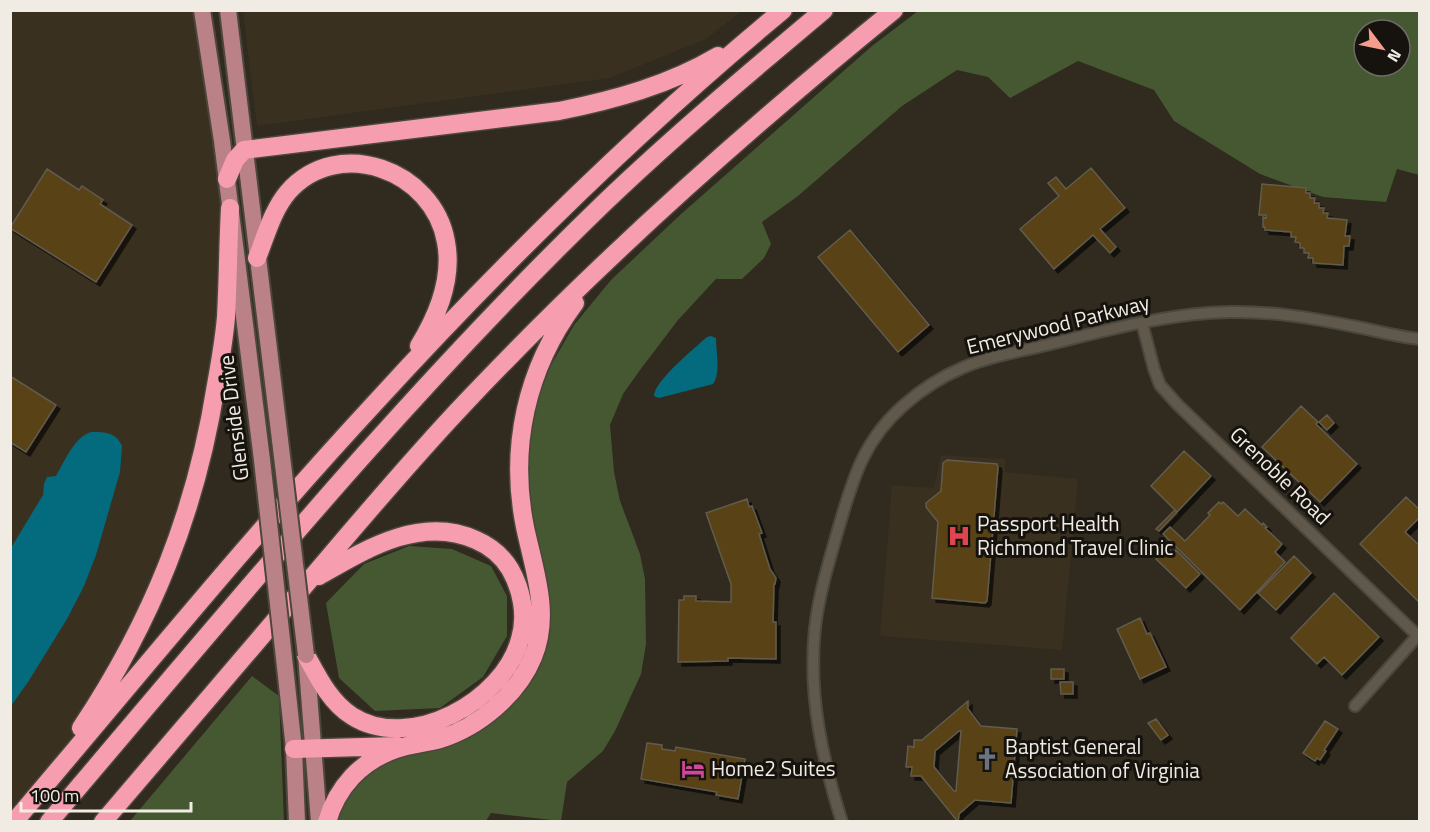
<svg xmlns="http://www.w3.org/2000/svg" width="1430" height="832" viewBox="0 0 1430 832" font-family="'Titillium Web',sans-serif">
<defs>
<filter id="shadow"><feDropShadow dx="4" dy="4" stdDeviation="0" flood-color="#0009"/></filter>
</defs>
<rect width="100%" height="100%" fill="#302a1f"/>
<!-- built -->
<path fill="#3a301f" d="M10,11H202L222,141L226,318L181,531L80,730L10,821Z
M243,11V10L742,11L706,39L610,78L257,126Z
M941,455L1005,459V472L1078,479L1062,650L880,636L892,485L934,488Z"/>
<!-- green -->
<path fill="#455831" fill-rule="evenodd" d="M918,11H1419V175L1397,169L1386,202L1323,197L1260,174L1174,121L1154,90L1078,61L1010,98L988,77L957,70L902,106L798,196L762,222L771,244L764,258L742,279H716L678,320L640,370L623,394L610,425L614,472L620,501L640,554L645,579L646,644L641,674L615,731L603,751L567,782L561,821L491,813L486,821L337,822L345,801L363,778L379,764L482,724L549,621V589L531,511L528,474L530,440L538,398L551,365L574,325L611,280L680,215L872,46ZM1364,30H1400V66H1364Z
M409,546L452,549L491,566L507,596V636L483,677L440,708L375,711L339,678L326,603L364,564Z
M252,676L279,696L284,821H130Z"/>
<!-- water -->
<path fill="#046b7e" d="M711,336L716,338C716,352 721,373 713,384L659,398L654,396C654,381 695,348 707,337Z
M91,432C105,432 116,432 122,446L120,472L96,555L84,586L67,619L28,682L11,706V548L43,495L44,484L47,477L56,476C65,461 74,437 91,432Z"/>
<!-- building -->
<path fill="#584214" stroke="#625b4e" stroke-width="1.5" fill-rule="evenodd" filter="url(#shadow)" d="M1091,168L1125,208L1100,229L1116,247L1110,253L1093,235L1054,269L1020,229L1059,196L1048,183L1056,177L1066,189Z
M47,169L79,190L82,186L103,200L100,204L132,225L96,282L10,228Z
M1262,184L1306,188V193H1310V198H1315L1314,203H1319V208H1324L1323,213H1328L1327,218L1347,220L1345,236H1350L1349,246H1344L1343,265L1313,263V258H1308L1309,253H1304V248H1300V243L1295,242L1296,237H1291V232L1265,230V227H1263V217L1266,218V215H1259Z
M850,230L929,325L898,352L818,257Z
M10,376L56,405L26,452L10,442Z
M1301,406L1318,422L1316,424L1357,464L1320,502L1262,447Z
M1327,415L1334,423L1327,430L1319,422Z
M1184,451L1211,476L1177,512L1151,486Z
M947,460L997,464L998,467L987,601L985,603L932,598L938,522L926,507V503L941,491L943,463Z
M1406,497L1420,510V517L1405,532L1420,546L1419,602L1360,544Z
M747,499L749,507L752,506L762,533L759,534L770,569L776,578L775,584H774L773,622H776V659L728,658V661L678,662L679,600H684V596H696V601L731,602V584L706,513Z
M1219,502L1221,504L1223,502L1238,516L1245,509L1262,525L1263,523L1267,527L1265,528L1282,544L1275,552L1285,562L1240,610L1163,534L1170,527L1185,541L1210,515L1208,513Z
M1175,510L1177,512L1159,531L1156,529Z
M1170,550L1174,553L1176,550L1200,574L1186,588L1156,559L1163,552L1166,555Z
M1294,556L1311,573L1276,610L1258,593Z
M1334,593L1379,637L1342,675L1324,657L1317,664L1291,638Z
M1140,618L1147,634L1150,633L1166,667L1140,679L1117,629Z
M1051,669H1064V679H1051Z
M1060,682H1073V694H1061Z
M968,701V709L981,726L1017,729L1011,803L975,800L959,814L958,822L921,776H911L912,767H906L908,746L914,747V740H922ZM959,731H961L956,791H954L934,767L935,751Z
M1156,719L1168,735L1161,740L1148,723Z
M1325,721L1338,729L1324,750L1326,751L1320,760L1317,758L1315,761L1303,753Z
M647,743L662,745V749L675,751L676,747L745,759L738,799L716,795L717,792L641,779Z"/>
<g fill="none" stroke-linecap="round" stroke-linejoin="round">
<!-- minor casing -->
<g stroke="#4c473d" stroke-width="14">
<path id="minor" d="M1142,323L1154,369L1160,385L1178,405L1420,638
M1355,706L1420,633
M842,822C822,758 808,695 815,628C819,593 830,558 840,523C854,475 865,439 904,405C921,390 941,377 962,368C987,357 1016,352 1042,346C1104,331 1167,313 1230,312C1271,311 1312,318 1352,326C1375,330 1396,337 1420,339"/>
</g>
<!-- primary casing -->
<g stroke="#4c473d" stroke-width="20">
<path id="primary" d="M202,10L222,141L262,460
M228,10L280,440
M306,655L319,822
M287,685L294,749L297,822"/>
</g>
<!-- motorway casing -->
<g stroke="#4c473d" stroke-width="21">
<path id="motorway" d="M227,179L235,160L244,150L559,111C614,100 669,85 718,56
M257,258C266,236 272,211 288,192C338,135 434,170 446,242C453,279 438,315 419,346
M306,655C318,677 330,702 352,716C410,753 504,701 520,639C527,616 522,590 510,569C502,556 490,546 476,540C421,515 366,549 319,576
M81,728C152,621 196,512 216,385C220,363 224,340 226,317C228,281 228,245 230,208
M294,749L397,746
M14,822C133,682 249,539 374,404C502,264 637,131 783,10
M49,822C229,611 404,396 603,204C674,136 749,73 824,10
M103,822C171,742 239,663 307,583C359,522 410,461 465,403C598,262 744,132 894,10
M327,822C337,787 361,761 396,749C410,744 426,743 440,739C479,727 518,694 533,657C551,614 534,570 525,527C509,448 526,369 575,303"/>
</g>
<!-- minor -->
<use href="#minor" stroke="#5f584b" stroke-width="10"/>
<!-- primary -->
<use href="#primary" stroke="#ba8287" stroke-width="16"/>
<!-- motorway -->
<use href="#motorway" stroke="#f69eaf" stroke-width="18"/>
<!-- primary-bridge casing -->
<g stroke="#4c473d" stroke-width="20" stroke-linecap="butt">
<path id="primary-bridge" d="M280,440L306,655
M262,460L287,685"/>
</g>
<!-- primary-bridge -->
<use href="#primary-bridge" stroke="#ba8287" stroke-width="16"/>
</g>
<!-- icons -->
<defs>
<g id="hospital-bare" transform="scale(1.8)"><path d="M-5-5h3v3.5h4V-5h3V5h-3V1.5h-4V5h-3Z" fill="#e0444e" stroke="#16130e" stroke-width="2.5" paint-order="stroke"/></g>
<g id="church-bare" transform="scale(1.8)"><path d="M-1.2-6h2.4v3.5h3.3v2.4h-3.3V6h-2.4V-.1h-3.3v-2.4h3.3Z" fill="#6b7280" stroke="#16130e" stroke-width="2.5" paint-order="stroke"/></g>
<g id="hotel-bare" transform="scale(1.8)"><path d="M-6-4.5h1.5V1H6V5H4.5V3h-9V5H-6ZM-4 0a1.8 1.8 0 1 1 3.6 0ZM.5 0V-2.5h3Q6-2.5 6 0Z" fill="#d1479c" stroke="#16130e" stroke-width="2.5" paint-order="stroke"/></g>
</defs>
<g fill-rule="evenodd">
<use href="#hospital-bare" x="959" y="536"/>
<use href="#church-bare" x="987" y="759"/>
<use href="#hotel-bare" x="693" y="769"/>
</g>
<g text-anchor="middle" stroke-width="6" stroke-linejoin="round" paint-order="stroke">
<!-- street labels -->
<g font-size="21" fill="#f0ece4" stroke="#16130e">
<text transform="translate(1058 325) rotate(-14)" y="7">Emerywood Parkway</text>
<text transform="translate(234 418) rotate(-97)" y="7">Glenside Drive</text>
<text transform="translate(1280 476) rotate(44)" y="7">Grenoble Road</text>
</g>
<!-- poi labels -->
<g font-size="21" fill="#f0ece4" stroke="#16130e" text-anchor="start">
<text x="977" y="531">Passport Health<tspan x="977" dy="24">Richmond Travel Clinic</tspan></text>
<text x="1005" y="754">Baptist General<tspan x="1005" dy="24">Association of Virginia</tspan></text>
<text x="711" y="776">Home2 Suites</text>
</g>
</g>
<!-- border -->
<rect width="1430" height="832" fill="none" stroke="#f0ece4" stroke-width="24"/>
<!-- north arrow -->
<g transform="translate(1382 48) rotate(122)"><circle r="28" fill="#16130e" stroke="#6d6a64" stroke-width="1.5"/>
<path d="M0-4.5L10 22L0 15L-10 22Z" fill="#f49d8c"/>
<text y="-9" font-size="16" font-weight="bold" text-anchor="middle" fill="#f0ece4">N</text>
</g>
<!-- scale -->
<path d="M21 802v9h170v-9" fill="none" stroke="#f0ece4" stroke-width="3"/>
<text x="30" y="802" font-size="18" fill="#f0ece4" stroke="#16130e" stroke-width="4.5" paint-order="stroke">100 m</text>
</svg>
